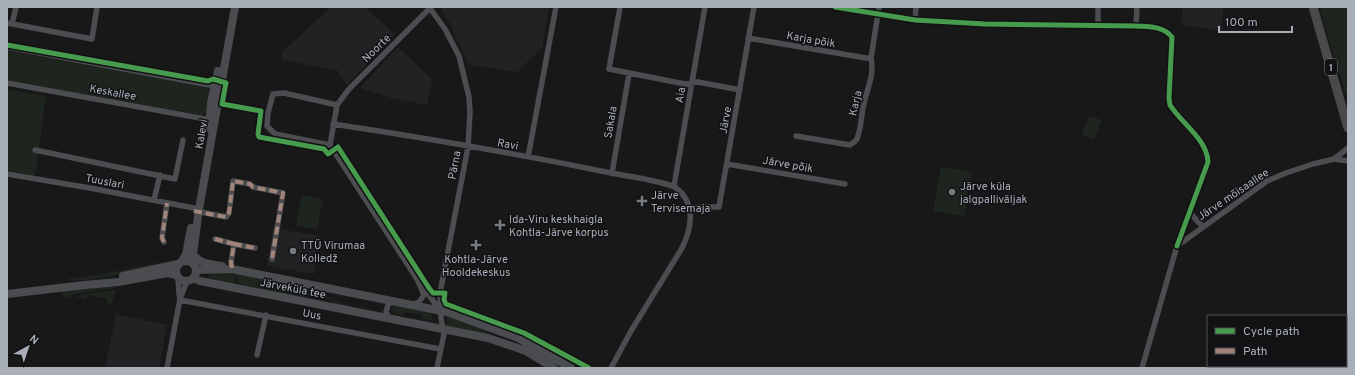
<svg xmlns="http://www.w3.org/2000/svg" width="1355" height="375" viewBox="0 0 1355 375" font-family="Overpass,sans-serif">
<rect width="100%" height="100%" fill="#181818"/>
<!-- built -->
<path fill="#222224" d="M331,7H365L395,35L347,85L337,70L281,60L283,51Z
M440,7H549L542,48L517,72L469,65L449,22Z
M1183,7H1223L1222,31L1181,25Z
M398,47L432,79L427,105L395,99L360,88Z
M273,228L320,236L314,274L267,266Z
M116,314L167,325L159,368H105Z"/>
<!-- green -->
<path fill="#1e251e" d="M1319,7H1348V102Z
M7,51L206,86L210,90L207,111L202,115L7,80Z
M8,89L46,96L35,176L7,170Z
M1089,116L1102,120L1094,140L1082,135Z
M941,167L972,172L964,216L933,211Z
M302,195L323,199L317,229L296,226Z
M158,263L161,264C146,268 77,286 67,279L93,276Z
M209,271L233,272L237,286L208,280Z
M235,272L293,284V296L239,286Z
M295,284L308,287L307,291L326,295L338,302L348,305L347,307L332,304L333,300L307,295L306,298L296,297Z
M114,285L115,288L73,294L71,298L64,296L62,294L65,290Z
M116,290L111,304H107V299L87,295L86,299L75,297L86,294Z
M396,304L432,311V320L421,319V315L405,312L403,315L393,313L391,307Z
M447,315L487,329L485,334L447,326Z"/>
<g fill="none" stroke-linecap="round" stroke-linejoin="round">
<!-- minor -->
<path stroke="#4c4d51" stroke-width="5.5" d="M429,7L445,29L459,56L469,97L470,112L468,147L440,293L441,318L444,334L437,368
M620,7L609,69L685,84L698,82L740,90
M835,7L915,20L985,24L1136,26C1150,27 1163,26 1172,37L1169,98L1170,105C1182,124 1207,139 1208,162L1177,246
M915,20L916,7
M7,23L92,39L97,7
M12,24L16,7
M1098,26V7
M1136,26L1137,7
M748,38L866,58H871
M7,47L215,86L216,87
M7,83L211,120
M333,124C426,138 519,154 611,173C625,176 666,181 676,188C696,203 692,228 682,248L631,331L611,368
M796,136L850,145C854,143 855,142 857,139C861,129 861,118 863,108C866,91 875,75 871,58L879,7
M330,145L337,105L349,89L431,7
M330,145L275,134L267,126L268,113L273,94L284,93L337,105
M330,145L417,279
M35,150L175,179L183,140
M528,157L556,7
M1334,159L1348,148
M727,164L845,184
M612,173L629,74
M7,174L90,188L199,209
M674,186L705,7
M154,200L160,175
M690,208L703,207H719L754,7
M196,211L226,217L229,213L233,181L250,184L253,187L283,193L272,259
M1189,212L1203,227
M215,239L234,244L231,262L232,269
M164,242L162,238L167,203
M234,244L255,248
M178,278L179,294L180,299
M180,300L440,349
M413,304L419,302L424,295L417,279L440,310
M390,319L386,312L388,305L391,301
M257,355L266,315
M167,368L180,299L187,281
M1142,368L1177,246L1267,181L1286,173L1313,164L1334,159L1348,161"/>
<!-- secondary -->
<path stroke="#4b4c4f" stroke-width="8" d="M209,128L211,103L218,71
M193,254C199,264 211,264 222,266
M176 271a10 10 0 1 1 20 0a10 10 0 1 1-20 0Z
M182,261L186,254L191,228
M195,266L193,254L199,209L235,7
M196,270L232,269L447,312L518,338L571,368
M123,276L178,264
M193,278L200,281L488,338L526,351L554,368
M7,294L85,285L118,282L168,273L176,275"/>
<!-- trunk -->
<path stroke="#4a4a4d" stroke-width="9" d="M1313,7L1348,128"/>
<!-- quiet -->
<path stroke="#a18479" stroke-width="4" stroke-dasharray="8 4" stroke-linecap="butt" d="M194,211L226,217L229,213L233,181L250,184L253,187L283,193L272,259
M215,239L234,244L231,262L232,269
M164,242L162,238L167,203
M234,244L255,248"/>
<!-- cycleway casing -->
<g stroke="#121214" stroke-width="8">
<path id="cycleway" d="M835,7L915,20L985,24L1136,26C1150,27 1163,26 1172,37L1169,98L1170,105C1182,124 1207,139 1208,162L1177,246
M7,45L208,81L213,79L226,83L222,104L261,111L258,134L259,137L324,149L328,154L338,147L429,288L433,293H445L444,300L446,304L524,333L589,368"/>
</g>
<!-- cycleway -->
<use href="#cycleway" stroke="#469c4c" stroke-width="5"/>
</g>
<!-- markers -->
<g fill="#767a81" stroke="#121214" stroke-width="1.5">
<circle cx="952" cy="192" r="4"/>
<path d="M640 195h4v4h4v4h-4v4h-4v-4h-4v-4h4z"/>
<path d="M498 219h4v4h4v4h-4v4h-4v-4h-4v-4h4z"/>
<path d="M474 239h4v4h4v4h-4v4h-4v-4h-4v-4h4z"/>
<circle cx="293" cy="251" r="4"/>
</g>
<g text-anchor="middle" stroke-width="3" stroke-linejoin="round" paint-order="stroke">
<!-- shield labels -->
<rect fill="#121214" stroke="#7c8088" stroke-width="1" x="1325" y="59" width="12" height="16" rx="3"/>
<g font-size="10" font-weight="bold" fill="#a9afb9">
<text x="1331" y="71">1</text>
</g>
<!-- street labels -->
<g font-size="11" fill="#a9afb9" stroke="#121214">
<text transform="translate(811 39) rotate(10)" y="4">Karja põik</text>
<text transform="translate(376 48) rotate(-45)" y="4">Noorte</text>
<text transform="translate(113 92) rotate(10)" y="4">Keskallee</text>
<text transform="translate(680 95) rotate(-80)" y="4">Aia</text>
<text transform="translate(855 103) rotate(-77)" y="4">Karja</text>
<text transform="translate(725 120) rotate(-80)" y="4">Järve</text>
<text transform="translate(610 122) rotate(-80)" y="4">Sakala</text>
<text transform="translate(201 134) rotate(-80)" y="4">Kalevi</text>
<text transform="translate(508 144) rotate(10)" y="4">Ravi</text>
<text transform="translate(788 164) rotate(10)" y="4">Järve põik</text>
<text transform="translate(454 165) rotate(-79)" y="4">Pärna</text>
<text transform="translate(105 181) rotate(11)" y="4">Tuuslari</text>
<text transform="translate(1233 194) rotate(-34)" y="4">Järve mõisaallee</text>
<text transform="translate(293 288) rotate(11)" y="4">Järveküla tee</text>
<text transform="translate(312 314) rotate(11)" y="4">Uus</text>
</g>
<!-- poi labels -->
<g font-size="11" fill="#a9afb9" stroke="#121214" text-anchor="start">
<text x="960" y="190">Järve küla<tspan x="960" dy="13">jalgpalliväljak</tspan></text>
<text x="651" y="199">Järve<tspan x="651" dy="13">Tervisemaja</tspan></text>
<text x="509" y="223">Ida-Viru keskhaigla<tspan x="509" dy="13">Kohtla-Järve korpus</tspan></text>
<text x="301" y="249">TTÜ Virumaa<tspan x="301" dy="13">Kolledž</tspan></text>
<text x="476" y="263" text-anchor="middle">Kohtla-Järve<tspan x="476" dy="13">Hooldekeskus</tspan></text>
</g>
</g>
<!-- border -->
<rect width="1355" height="375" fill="none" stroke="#a9afb9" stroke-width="16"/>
<!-- legend -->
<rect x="1207" y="315" width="140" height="52" fill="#121214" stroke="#4e5156"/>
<rect x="1215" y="328" width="20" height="6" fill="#469c4c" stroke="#4e5156"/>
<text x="1243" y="335" font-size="12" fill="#a9afb9">Cycle path</text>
<rect x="1215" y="348" width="20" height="6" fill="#a18479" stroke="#4e5156"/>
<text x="1243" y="355" font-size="12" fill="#a9afb9">Path</text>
<!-- north arrow -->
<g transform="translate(28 347) rotate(40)" stroke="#121214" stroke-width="3" paint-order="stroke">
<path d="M0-3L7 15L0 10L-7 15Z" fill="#a9afb9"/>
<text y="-6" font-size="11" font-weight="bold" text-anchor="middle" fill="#a9afb9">N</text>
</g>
<!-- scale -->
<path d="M1219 26v6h73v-6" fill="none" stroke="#a9afb9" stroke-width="2"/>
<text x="1225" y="26" font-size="12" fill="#a9afb9" stroke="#121214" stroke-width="3" paint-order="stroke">100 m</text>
</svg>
